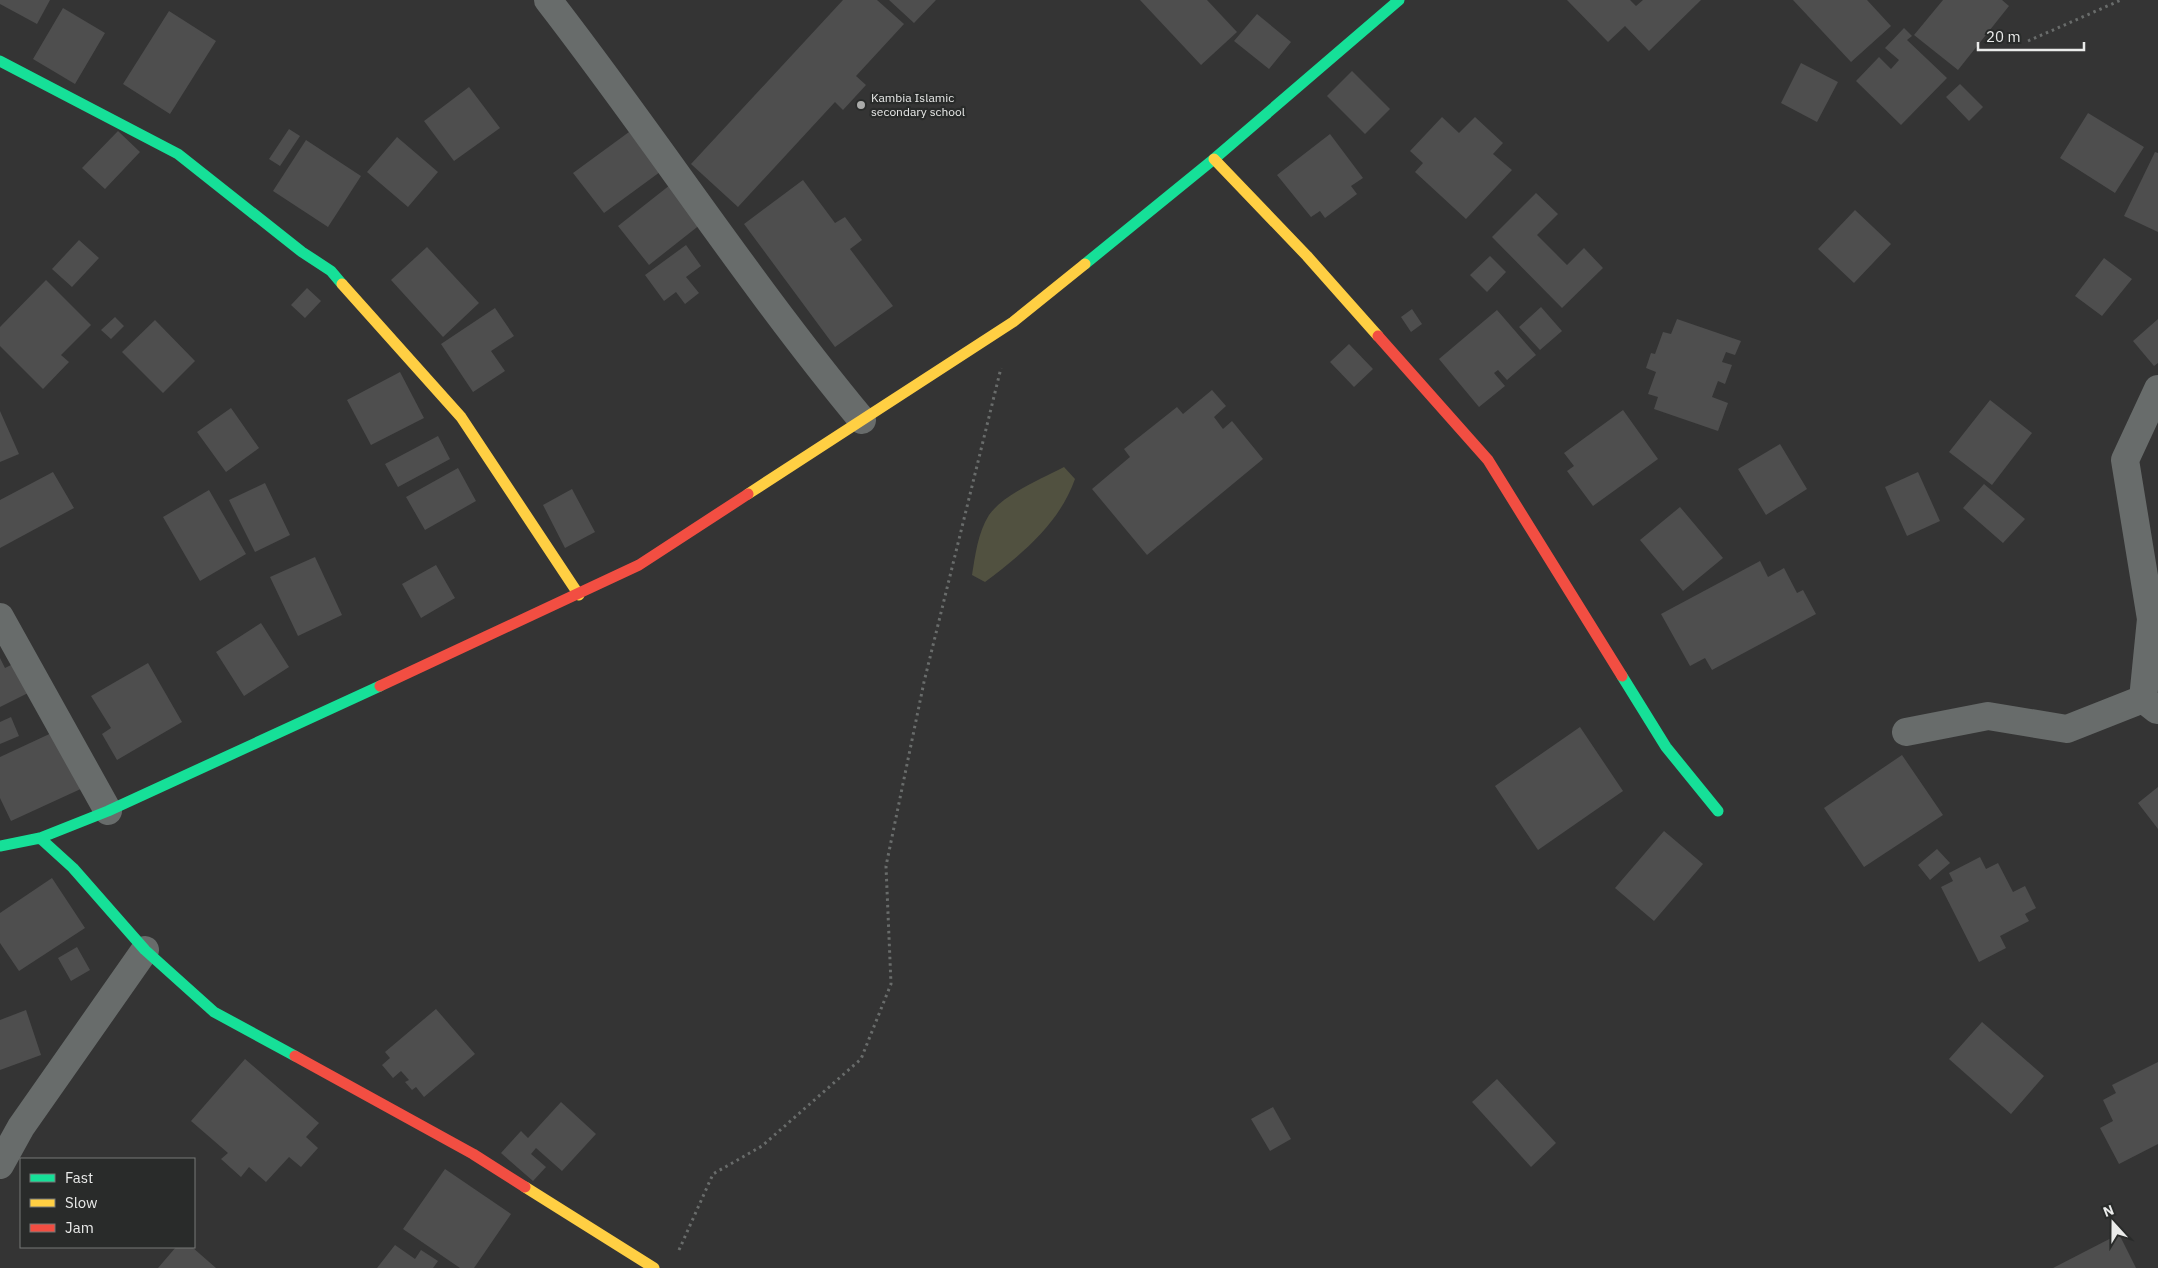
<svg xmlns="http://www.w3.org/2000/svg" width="2158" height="1268" viewBox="0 0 2158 1268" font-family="'IBM Plex Sans',sans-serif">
<rect width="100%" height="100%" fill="#343434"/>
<!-- green -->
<path fill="#515140" d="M1064,467L1075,479C1059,524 1022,554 985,582L972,575C975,556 978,532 989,515C1004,494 1041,479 1064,467Z"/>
<!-- building -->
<path fill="#4e4e4e" d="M50,0L37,24L0,4V0Z
M843,0H877L904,24L856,76L866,85L843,110L835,102L738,207L691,164Z
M889,0H936L914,23Z
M1140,0H1207L1237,32L1201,65Z
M1567,0H1630L1636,6L1643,0H1701L1649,51L1625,26L1608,42Z
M1793,0H1867L1891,26L1851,62Z
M1943,0H2002L2009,6L1958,70L1914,35Z
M63,8L105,33L75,84L33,59Z
M169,11L216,41L170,114L123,84Z
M1257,14L1291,42L1269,69L1234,41Z
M1904,28L1912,36L1907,40L1947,78L1901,125L1856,81L1879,57L1891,69L1899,60L1885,48Z
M1801,63L1838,82L1817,122L1781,103Z
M1352,71L1390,109L1365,134L1327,96Z
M1960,84L1983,107L1969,121L1946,97Z
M469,87L500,128L454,161L424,121Z
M2088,113L2144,147L2115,193L2060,158Z
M1442,117L1459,133L1475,117L1503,143L1493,154L1512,170L1466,219L1415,172L1423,163L1410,151Z
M289,129L300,136L280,166L269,159Z
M118,131L140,152L105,189L82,168Z
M629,132L660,172L604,213L573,173Z
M1330,134L1363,178L1351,186L1357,194L1325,218L1320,211L1311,217L1277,175Z
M397,137L438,172L408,207L367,172Z
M306,140L361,176L328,227L273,191Z
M2155,152L2158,153V232L2124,216Z
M803,180L835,223L845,217L862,240L850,249L893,306L835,347L744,224Z
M670,185L701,224L649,265L618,226Z
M1536,193L1558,214L1537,235L1567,265L1584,248L1603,268L1562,308L1492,237Z
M1855,210L1891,244L1854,283L1818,249Z
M79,240L99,258L72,287L52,269Z
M686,245L701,266L686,277L699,293L685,304L676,292L664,301L645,275Z
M427,247L479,303L443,337L391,280Z
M1490,256L1506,272L1487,292L1470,275Z
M2104,258L2132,279L2102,316L2075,296Z
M46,280L91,325L61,355L69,362L43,389L0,346V327Z
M307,288L321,301L305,318L291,305Z
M1541,307L1562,331L1540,350L1519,327Z
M495,308L514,336L491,351L505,371L473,392L441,344Z
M1412,309L1422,324L1411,332L1401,317Z
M1497,310L1536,355L1507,380L1498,370L1494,373L1505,386L1479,407L1439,359Z
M115,317L124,326L111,339L101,330Z
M1677,319L1741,341L1735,355L1726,352L1722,362L1732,365L1725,384L1718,381L1712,397L1728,403L1718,431L1654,409L1658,397L1648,394L1656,372L1646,368L1651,353L1655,354L1663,332L1671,334Z
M2158,319V363L2154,366L2133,341Z
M155,320L195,361L163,393L122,352Z
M1349,344L1373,369L1354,387L1330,362Z
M400,372L424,418L371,445L347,400Z
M1212,390L1226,406L1214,417L1223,429L1232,421L1263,459L1147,555L1092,489L1130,457L1124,449L1177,407L1183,414Z
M1990,400L2032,433L1992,485L1949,452Z
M231,408L259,448L226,472L197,432Z
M1623,410L1658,459L1593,506L1567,471L1574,466L1564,453Z
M0,411L19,454L0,462Z
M438,436L450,459L398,487L385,464Z
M1780,444L1807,489L1766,515L1738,469Z
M458,468L476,501L425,530L406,497Z
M53,472L74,508L0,548V500Z
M1918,472L1940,521L1907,536L1885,487Z
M265,483L290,535L255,552L229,500Z
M1984,484L2025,519L2003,543L1963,508Z
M572,489L595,532L565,548L543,505Z
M209,490L246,554L200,581L163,517Z
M1680,507L1723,558L1683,591L1640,540Z
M315,557L342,615L298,636L270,577Z
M1760,561L1768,577L1784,568L1797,593L1803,590L1816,614L1712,670L1705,658L1690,666L1661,614Z
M436,565L455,598L421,618L402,584Z
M261,623L289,667L244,696L216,652Z
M0,658L5,668L19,661L34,690L0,707Z
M148,663L182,722L117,760L102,734L111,728L91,696Z
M11,717L19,736L0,744V722Z
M1580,727L1623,791L1538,850L1495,786Z
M58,730L85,787L11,821L0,798V757Z
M1902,755L1943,815L1864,867L1824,808Z
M2158,787V829L2138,803Z
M1664,831L1703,864L1654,921L1615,888Z
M1937,849L1950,863L1930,880L1918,865Z
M1980,857L1986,869L1998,863L2013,892L2025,886L2036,908L2025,914L2029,921L2000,936L2006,948L1979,962L1941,887L1953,881L1949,873Z
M52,878L85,928L19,971L0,943V913Z
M77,947L90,970L71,981L58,958Z
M436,1009L475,1054L424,1097L416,1087L412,1090L405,1082L409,1080L401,1071L393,1078L382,1065L390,1058L385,1052Z
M26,1010L41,1055L0,1070V1020Z
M1982,1022L2044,1076L2011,1114L1949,1059Z
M245,1059L319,1123L306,1137L318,1148L301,1167L289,1157L266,1182L249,1167L241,1177L221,1159L228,1153L191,1121Z
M2158,1062V1144L2119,1164L2100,1128L2113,1121L2103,1100L2116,1093L2112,1085Z
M1497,1079L1556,1143L1531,1167L1472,1102Z
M561,1102L596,1134L562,1171L536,1148L531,1154L546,1167L533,1181L501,1153L521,1131L528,1138Z
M1273,1107L1291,1139L1270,1151L1251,1119Z
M445,1169L511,1214L474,1268H460L403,1229Z
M2119,1234L2136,1268H2053Z
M395,1245L415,1259L421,1250L438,1261L433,1268H377Z
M176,1247H192L216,1268H158Z"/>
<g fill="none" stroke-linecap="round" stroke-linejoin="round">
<!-- path -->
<path stroke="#696c6b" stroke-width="3" stroke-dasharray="2.5 4" stroke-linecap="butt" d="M2028,41L2121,0
M679,1250L713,1174L762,1146L861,1059L891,984L886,866L924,682L1001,368"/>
<!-- street -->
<path stroke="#686c6b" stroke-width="28" d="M548,0C655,138 750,285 862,420
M0,617L108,811
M2143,699L2151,619L2125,460L2158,389
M1906,732L1988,716L2067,729L2143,699L2157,710
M0,1165L21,1127L145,950"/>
<!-- fast -->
<path stroke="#16e098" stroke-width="11" d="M0,61L178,154L302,252L331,271L342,284
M1085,264L1214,159L1399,0
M1622,676L1666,747L1718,811
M40,838L73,868L145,950L214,1012L295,1056
M0,846L40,838L108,811L380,686"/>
<!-- slow -->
<path stroke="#ffcf43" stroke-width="11" d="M1214,159L1307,256L1378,336
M342,284L461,417L579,595
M748,494L1013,322L1085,264
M525,1187L654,1268"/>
<!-- jam -->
<path stroke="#f24e42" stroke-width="11" d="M1378,336L1488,460L1622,676
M380,686L639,565L748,494
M295,1056L473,1154L525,1187"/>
</g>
<!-- markers -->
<circle fill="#aaabaa" stroke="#292b2a" stroke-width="2" cx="861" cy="105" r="5"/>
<g text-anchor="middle" stroke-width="4.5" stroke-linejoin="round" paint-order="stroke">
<!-- poi labels -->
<g font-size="12" fill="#eaebea" stroke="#292b2a" text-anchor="start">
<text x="871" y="102">Kambia Islamic<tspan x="871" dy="14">secondary school</tspan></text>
</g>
</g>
<!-- legend -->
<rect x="20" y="1158" width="175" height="90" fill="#292b2a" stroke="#767877"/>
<rect x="30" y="1174" width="25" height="8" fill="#16e098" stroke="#767877"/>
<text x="65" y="1183" font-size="15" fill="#eaebea">Fast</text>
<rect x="30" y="1199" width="25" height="8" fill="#ffcf43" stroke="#767877"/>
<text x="65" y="1208" font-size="15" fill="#eaebea">Slow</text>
<rect x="30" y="1224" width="25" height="8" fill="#f24e42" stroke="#767877"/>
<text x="65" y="1233" font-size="15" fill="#eaebea">Jam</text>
<!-- north arrow -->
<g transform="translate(2113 1223) rotate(339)" stroke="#292b2a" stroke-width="4" paint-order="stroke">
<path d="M0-4L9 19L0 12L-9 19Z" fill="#eaebea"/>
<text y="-8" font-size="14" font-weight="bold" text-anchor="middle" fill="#eaebea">N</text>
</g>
<!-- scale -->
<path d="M1978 42v8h106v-8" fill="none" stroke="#eaebea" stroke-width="2.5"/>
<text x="1986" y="42" font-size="15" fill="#eaebea" stroke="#292b2a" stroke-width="4" paint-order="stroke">20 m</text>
</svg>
